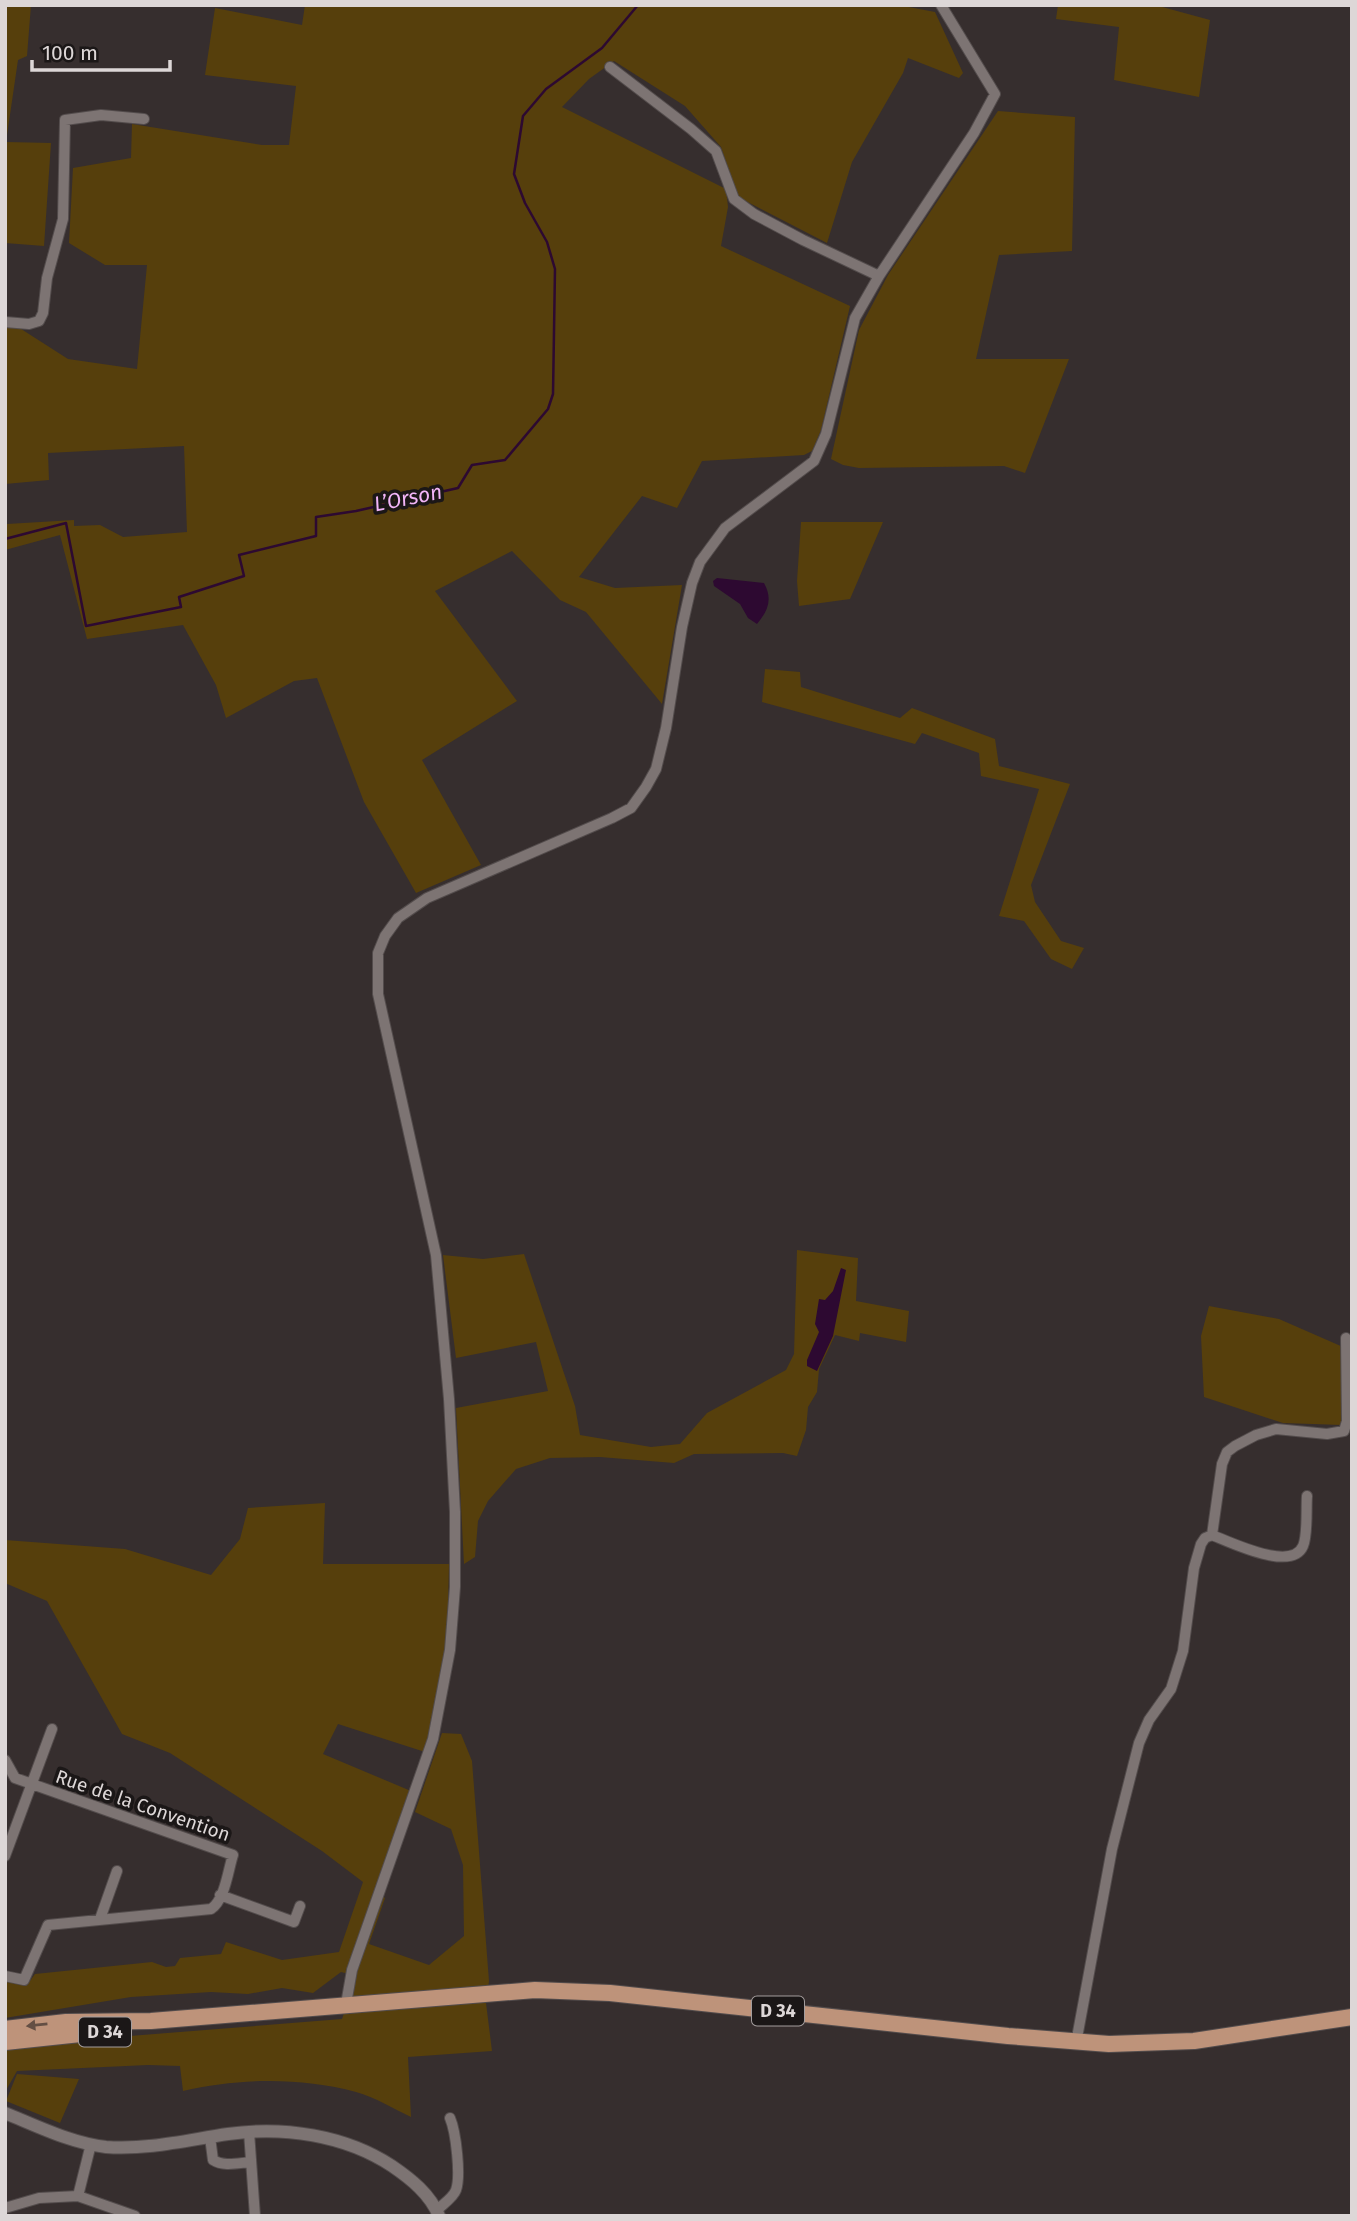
<svg xmlns="http://www.w3.org/2000/svg" width="1357" height="2221" viewBox="0 0 1357 2221" font-family="'Fira Sans',sans-serif">
<rect width="100%" height="100%" fill="#362e2e"/>
<!-- green -->
<path fill="#563f0c" d="M5,5H31L27,56L18,60L6,142L51,143L44,246L5,243Z
M305,5H898L935,12L963,73L959,78L908,58L903,73L852,162L827,243L738,197L721,147L685,106L614,61L589,79L562,107L726,189L728,207L721,246L850,306L821,430L812,451L804,455L702,461L677,508L642,496L579,577L615,588L682,585L662,704L586,612L560,600L512,551L435,591L517,701L422,760L481,865L416,893L364,802L317,678L294,681L226,718L216,685L183,625L87,639L60,535L5,550L7,524L74,520V526L100,525L123,537L187,532L184,446L48,453L49,480L5,484V328L18,327L68,359L137,369L147,265H105L69,243L73,168L131,158L132,124L262,145H289L296,86L205,75L215,8L302,25Z
M1058,5H1155L1210,20L1199,97L1114,80L1119,27L1056,19Z
M998,111L1075,117L1072,251L999,255L976,359H1069L1025,473L1004,466L859,468L843,465L831,459L859,330L888,275Z
M801,522H883L850,599L799,606L797,581Z
M765,669L800,672L801,687L900,718L912,708L995,739L999,766L1070,784L1031,885L1035,902L1061,941L1084,948L1072,969L1051,959L1024,921L999,916L1039,789L981,776L979,753L922,733L915,744L762,702Z
M797,1250L858,1258L856,1301L909,1311L906,1342L860,1333L859,1341L835,1335L819,1369L817,1392L808,1407L806,1430L797,1456L783,1453L694,1454L674,1463L600,1457L550,1458L516,1469L488,1501L478,1521L475,1557L464,1564L456,1408L548,1391L536,1342L456,1358L443,1255L483,1259L524,1254L575,1406L580,1435L651,1447L680,1444L707,1413L786,1370L794,1354Z
M1209,1306L1279,1319L1343,1347L1342,1425L1283,1423L1204,1397L1201,1336Z
M325,1503L323,1564H449L447,1645L439,1694L425,1752L338,1724L323,1754L411,1791L375,1890L385,1898L369,1944L429,1965L464,1936L463,1865L451,1829L415,1812L442,1733L461,1734L472,1761L489,1981L486,2003L492,2051L408,2057L411,2117C394,2109 375,2097 356,2092C300,2077 239,2078 183,2091L180,2066L148,2065L17,2071L5,2092V2046L342,2019L357,1976L341,1972L313,1993L282,1988L248,1994L211,1992L131,1997L5,2018V1979L27,1985L35,1974L152,1962L166,1967L175,1966L180,1958L221,1954L226,1942L282,1960L339,1952L363,1882L322,1851L170,1753L122,1734L47,1601L5,1583V1540L125,1549L211,1575L240,1539L248,1508Z
M17,2074L79,2079L60,2123L6,2101Z"/>
<!-- water -->
<path fill="#2d0931" d="M717,578L764,583C773,599 768,611 757,624L748,618L740,604L714,586L713,581Z
M841,1268L846,1270L833,1336L817,1371L807,1366V1360L819,1332L815,1324L819,1299L825,1300L833,1291Z"/>
<g fill="none" stroke-linecap="round" stroke-linejoin="round">
<!-- stream -->
<path stroke="#2d0931" stroke-width="2.5" d="M5,539L66,523L86,626L181,607L179,597L244,576L239,555L316,536V517L356,511L458,488L472,465L505,460L548,409L553,394L555,269L547,242L525,203L514,174L523,116L546,89L602,48L638,5"/>
<!-- minor casing -->
<g stroke="#534c4c" stroke-width="12">
<path id="minor" d="M610,67L691,129L716,151L734,199L754,214L803,240L879,276
M5,322L29,324L39,321L43,313L47,278L63,219L65,120L101,115L144,119
M1212,1535C1232,1543 1292,1572 1303,1546C1308,1535 1306,1509 1307,1496
M5,1760L15,1778L233,1855C228,1870 225,1900 211,1909L48,1925L24,1980L5,1976
M5,1856L52,1729
M220,1895L294,1922L300,1906
M100,1919L117,1871
M346,2004L352,1970L433,1739L450,1650L455,1587V1512L449,1399L436,1255L378,994V953L385,936L398,918L427,898L612,818L631,808L646,787L656,769L666,728L682,627L692,583L700,562L725,528L814,461L826,434L855,318L879,276L974,133L995,94L941,5
M1076,2043L1112,1849L1139,1743L1149,1720L1171,1689L1183,1651L1194,1568L1201,1544L1205,1538L1212,1535L1222,1464L1227,1452L1235,1446L1256,1435L1276,1429L1327,1434L1344,1431L1347,1421L1346,1338
M249,2132L255,2216
M210,2137L213,2160C224,2167 238,2163 251,2162
M78,2196L91,2144
M5,2208L39,2198L78,2196L135,2216
M437,2210C443,2204 453,2198 456,2190C461,2176 456,2132 450,2118"/>
</g>
<!-- tertiary casing -->
<g stroke="#534c4c" stroke-width="14">
<path id="tertiary" d="M5,2113C37,2126 71,2143 106,2147C148,2150 187,2140 228,2134C283,2126 345,2135 392,2166C411,2179 430,2194 439,2216"/>
</g>
<!-- primary casing -->
<g stroke="#534c4c" stroke-width="18">
<path id="primary" d="M5,2029L66,2022L151,2021L535,1990L610,1993L1008,2036L1109,2044L1194,2041L1352,2017
M5,2042L118,2030"/>
</g>
<!-- minor -->
<use href="#minor" stroke="#7d7473" stroke-width="10"/>
<!-- tertiary -->
<use href="#tertiary" stroke="#7d7473" stroke-width="12"/>
<!-- primary -->
<use href="#primary" stroke="#be937a" stroke-width="16"/>
</g>
<!-- one-way arrows -->
<defs><path id="oneway-solid" d="M-6-.8H1V-3.2L6.5 0L1 3.2V.8H-6Z" transform="scale(1.75)"/></defs>
<use fill="#644f44" href="#oneway-solid" transform="translate(37 2025) rotate(174)"/>
<g text-anchor="middle" stroke-width="7" stroke-linejoin="round" paint-order="stroke">
<!-- shield labels -->
<g fill="#1b1717" stroke="#a39d9d" stroke-width="2">
<rect x="752" y="1996.5" width="52" height="29" rx="5"/>
<rect x="79" y="2017.5" width="52" height="29" rx="5"/>
</g>
<g font-size="18" font-weight="bold" fill="#ddd7d7">
<text x="778" y="2017">D 34</text>
<text x="105" y="2038">D 34</text>
</g>
<!-- street labels -->
<g font-size="19" fill="#ddd7d7" stroke="#1b1717">
<text transform="translate(143 1805) rotate(19)" y="7">Rue de la Convention</text>
</g>
<!-- water labels -->
<g font-size="21" font-style="italic" fill="#f2b5f8" stroke="#1b1717">
<text transform="translate(408 498) rotate(-11)" y="7">L’Orson</text>
</g>
</g>
<!-- border -->
<rect width="1357" height="2221" fill="none" stroke="#ddd7d7" stroke-width="14"/>
<!-- scale -->
<path d="M32 60v10h138v-10" fill="none" stroke="#ddd7d7" stroke-width="3.5"/>
<text x="42" y="60" font-size="21" fill="#ddd7d7" stroke="#1b1717" stroke-width="5" paint-order="stroke">100 m</text>
</svg>
